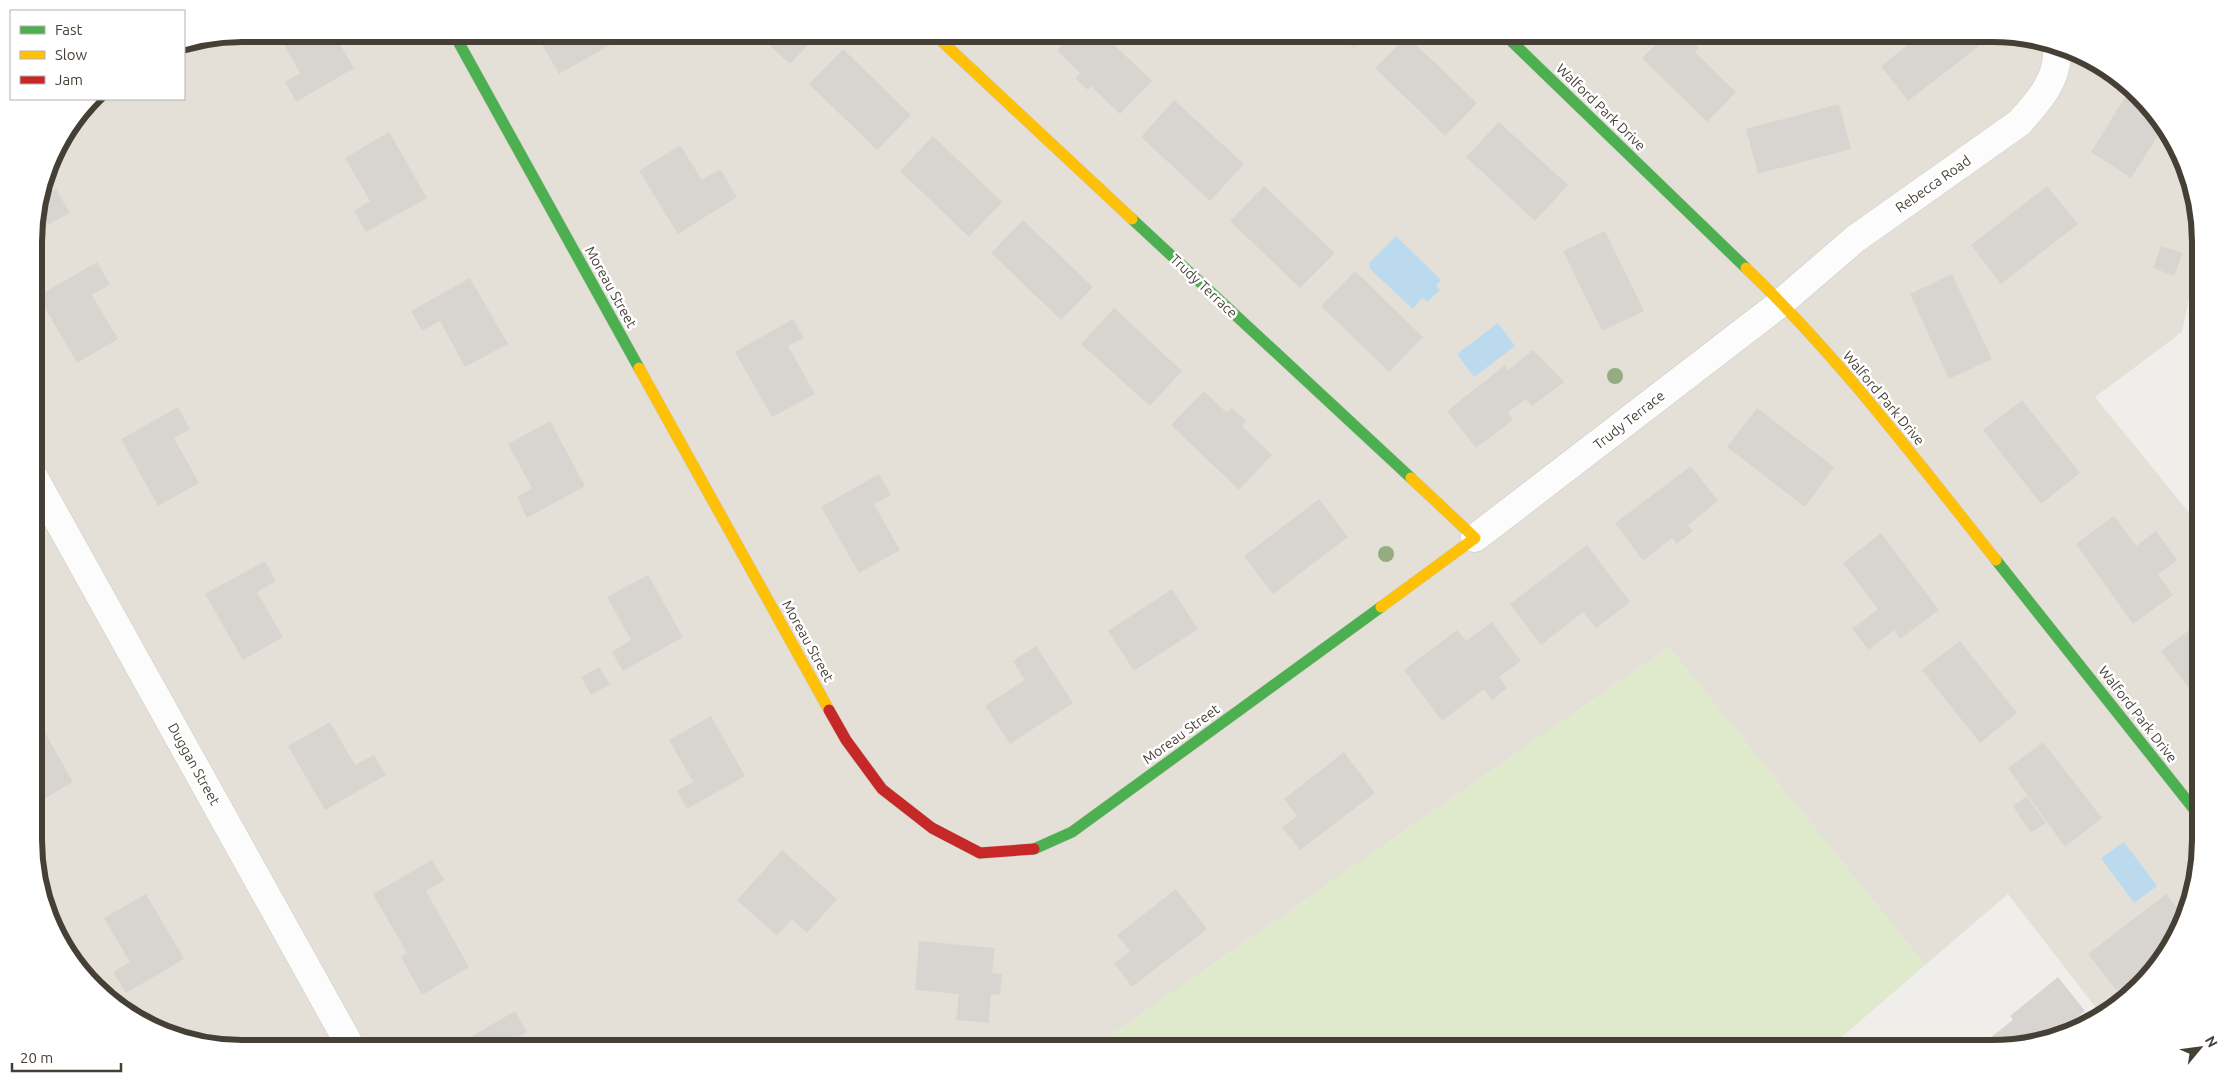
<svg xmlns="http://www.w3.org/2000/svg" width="2235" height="1083" viewBox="0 0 2235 1083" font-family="Ubuntu,sans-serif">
<rect width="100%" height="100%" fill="#f0eeea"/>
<!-- residential -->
<path fill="#e4e0d7" d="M242,34H1993L2085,55L2158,115L2185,163L2199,215L2200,244L2182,332L2095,397L2200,526L2201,841L2180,933L2150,978L2103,1017L2008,894L1925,965L1669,647L1091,1049H242L150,1028L77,968L50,920L36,868L34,228L55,150L94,99H184V45Z"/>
<!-- green -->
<path fill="#deeacb" d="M1669,647L1925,965L1828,1049H1091Z"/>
<!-- water -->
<path fill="#bcdaed" d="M1396,236L1441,280L1436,286L1440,290L1427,302L1422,298L1413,309L1370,269L1369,263Z
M1498,323L1515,346L1474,377L1457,354Z
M2124,842L2157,886L2134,903L2101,858Z"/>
<!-- building -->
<path fill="#d8d5d1" d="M278,34H334L354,68L296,102L285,82L300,73Z
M536,34H616L619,40L559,74Z
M757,34H819L790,64Z
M1073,34H1103L1152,81L1120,114L1091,86L1088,90L1075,78L1080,73L1057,50Z
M1339,34H1369L1354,48Z
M1666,34H1685L1699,48L1695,52L1736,92L1707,122L1642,58Z
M1922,34H1976L1983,43L1908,101L1881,66Z
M1407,36L1477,103L1445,136L1375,68Z
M843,49L911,115L877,150L809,84Z
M2129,91L2158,115L2164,126L2131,178L2091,152Z
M1174,100L1244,164L1210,201L1141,137Z
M1839,104L1851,149L1758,174L1746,129Z
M1499,122L1568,185L1535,221L1466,157Z
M389,132L427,198L366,232L354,211L370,201L345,158Z
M933,136L1002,202L969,237L900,171Z
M680,145L702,180L720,169L737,197L678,234L639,171Z
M1264,186L1335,253L1300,288L1230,221Z
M2047,186L2078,224L2001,284L1971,245Z
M56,189L70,213L34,232L43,196Z
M1023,220L1093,287L1061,320L991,253Z
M1605,231L1644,311L1602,331L1563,251Z
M2161,246L2183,253L2174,276L2153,268Z
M97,262L110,284L92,295L118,339L77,363L38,296Z
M1355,271L1423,337L1389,372L1321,306Z
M1952,274L1992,359L1949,379L1910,294Z
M470,278L508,344L465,367L440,321L422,331L411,311Z
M1114,308L1182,371L1150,406L1081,344Z
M793,319L804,338L788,346L815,394L772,417L735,352Z
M1533,350L1564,382L1532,406L1526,399L1508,412L1513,420L1476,448L1447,411L1505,365L1508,370Z
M1204,391L1227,413L1232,408L1246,421L1242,426L1272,455L1239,490L1171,425Z
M2022,400L2080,473L2041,504L1983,430Z
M178,407L190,429L174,438L199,483L158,506L121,439Z
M1757,408L1834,467L1805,507L1727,447Z
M550,421L585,486L527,518L517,497L532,488L508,444Z
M1691,466L1718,501L1688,525L1693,531L1677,544L1672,538L1643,561L1615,523Z
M879,474L891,495L874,504L900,550L859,573L821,507Z
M1319,499L1348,537L1273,594L1244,556Z
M2114,516L2136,546L2156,531L2177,560L2158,575L2173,595L2133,624L2076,544Z
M1881,533L1939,610L1900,639L1894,630L1869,650L1852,629L1878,609L1843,563Z
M1587,545L1630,602L1596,628L1583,612L1541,645L1510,604Z
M265,561L276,581L257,592L283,637L243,660L205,594Z
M648,575L683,637L623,671L612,652L631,640L607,597Z
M1172,589L1198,629L1134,671L1108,631Z
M1492,622L1521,661L1499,677L1507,688L1492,700L1484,689L1442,721L1404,670L1457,630L1466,641Z
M2196,625L2201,631V705L2161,651Z
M1960,641L2017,713L1980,743L1922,670Z
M1036,646L1073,703L1010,744L985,706L1025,680L1013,661Z
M599,667L610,684L591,695L581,677Z
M711,716L745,776L687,809L677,791L693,782L669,740Z
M37,718L73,782L35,804V719Z
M330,722L355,765L374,755L386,775L325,810L288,746Z
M2043,742L2102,818L2065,847L2008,768Z
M1344,752L1375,793L1300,850L1282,827L1297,816L1284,799Z
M2027,796L2046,823L2031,833L2013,806Z
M782,850L837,899L807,933L792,919L777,936L737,900Z
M432,860L444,880L426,891L469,967L422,995L401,957L407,953L373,894Z
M1176,889L1207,929L1132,987L1114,963L1130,951L1117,935Z
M146,894L184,959L126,993L113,972L130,962L104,918Z
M2166,894L2184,917L2180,933L2166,954L2117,991L2088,954Z
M919,941L995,948L992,973L1002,974L1000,995L991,994L989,1023L956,1020L959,994L915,990Z
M2058,977L2085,1011L2048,1040L2000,1049L1991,1037L2013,1020L2010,1016Z
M515,1011L527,1032L509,1042L513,1049H459L457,1045Z"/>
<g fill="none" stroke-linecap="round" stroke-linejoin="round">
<!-- street casing -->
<g stroke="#cccac6" stroke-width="29">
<path id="street" d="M35,479L352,1049
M1475,538L1782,302L1855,239L2019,123C2038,102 2059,79 2057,49"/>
</g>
<!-- fast casing -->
<g stroke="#cecbc1" stroke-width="12">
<path id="fast" d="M454,34L639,368
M1504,34L1746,268
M1132,219L1411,478
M1996,560L2201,818
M1034,849L1072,832L1381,607"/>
</g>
<!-- slow casing -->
<g stroke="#cecbc1" stroke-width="12">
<path id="slow" d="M934,34L1132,219
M1746,268C1839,357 1916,460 1996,560
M639,368L829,710
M1381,607L1475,538L1411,478"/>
</g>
<!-- jam casing -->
<g stroke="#cecbc1" stroke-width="12">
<path id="jam" d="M829,710L846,740L882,789L932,828L980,853L1034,849"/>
</g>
<!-- street -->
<use href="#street" stroke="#fdfcfc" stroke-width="28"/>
<!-- fast -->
<use href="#fast" stroke="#4caf50" stroke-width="11"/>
<!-- slow -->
<use href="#slow" stroke="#ffc107" stroke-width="11"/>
<!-- jam -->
<use href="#jam" stroke="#c62828" stroke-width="11"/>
</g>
<!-- trees -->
<g fill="#95ac81">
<circle cx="1615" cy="376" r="8"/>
<circle cx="1386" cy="554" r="8"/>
</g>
<g text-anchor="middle" stroke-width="5" stroke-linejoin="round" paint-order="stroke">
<!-- street labels -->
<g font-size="14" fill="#463f36" stroke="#fff">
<text transform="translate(1601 107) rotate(44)" y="5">Walford Park Drive</text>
<text transform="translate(1933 184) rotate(-35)" y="5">Rebecca Road</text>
<text transform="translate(1204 286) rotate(43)" y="5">Trudy Terrace</text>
<text transform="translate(611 287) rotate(61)" y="5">Moreau Street</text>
<text transform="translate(1884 398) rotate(50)" y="5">Walford Park Drive</text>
<text transform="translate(1629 420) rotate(-38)" y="5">Trudy Terrace</text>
<text transform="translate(808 641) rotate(61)" y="5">Moreau Street</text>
<text transform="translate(2138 714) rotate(52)" y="5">Walford Park Drive</text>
<text transform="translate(1181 734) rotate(-36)" y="5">Moreau Street</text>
<text transform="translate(194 764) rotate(61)" y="5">Duggan Street</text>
</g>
</g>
<!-- crop -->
<path d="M0 0H2235V1083H0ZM242 42H1992A200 200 0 0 1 2192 242V840A200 200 0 0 1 1992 1040H242A200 200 0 0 1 42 840V242A200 200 0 0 1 242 42Z" fill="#fff" fill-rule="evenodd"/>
<path fill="none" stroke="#463f36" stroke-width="6" d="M242 42H1992A200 200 0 0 1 2192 242V840A200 200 0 0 1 1992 1040H242A200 200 0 0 1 42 840V242A200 200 0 0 1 242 42Z"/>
<!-- legend -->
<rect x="10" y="10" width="175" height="90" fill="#ffffff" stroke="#b5b2af"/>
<rect x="20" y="26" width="25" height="8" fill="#4caf50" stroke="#b5b2af"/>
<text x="55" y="35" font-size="15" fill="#463f36">Fast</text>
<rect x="20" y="51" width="25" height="8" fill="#ffc107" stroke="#b5b2af"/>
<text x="55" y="60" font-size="15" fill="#463f36">Slow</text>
<rect x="20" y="76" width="25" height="8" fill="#c62828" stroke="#b5b2af"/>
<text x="55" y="85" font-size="15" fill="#463f36">Jam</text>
<!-- north arrow -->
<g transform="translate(2200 1048) rotate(61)" stroke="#ffffff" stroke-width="4" paint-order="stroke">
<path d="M0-4L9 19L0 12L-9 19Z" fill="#463f36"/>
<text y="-8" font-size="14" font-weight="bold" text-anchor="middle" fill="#463f36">N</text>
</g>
<!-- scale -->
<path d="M12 1063v8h109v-8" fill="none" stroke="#463f36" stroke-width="2.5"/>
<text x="20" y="1063" font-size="15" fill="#463f36" stroke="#ffffff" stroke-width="4" paint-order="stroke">20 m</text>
</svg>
